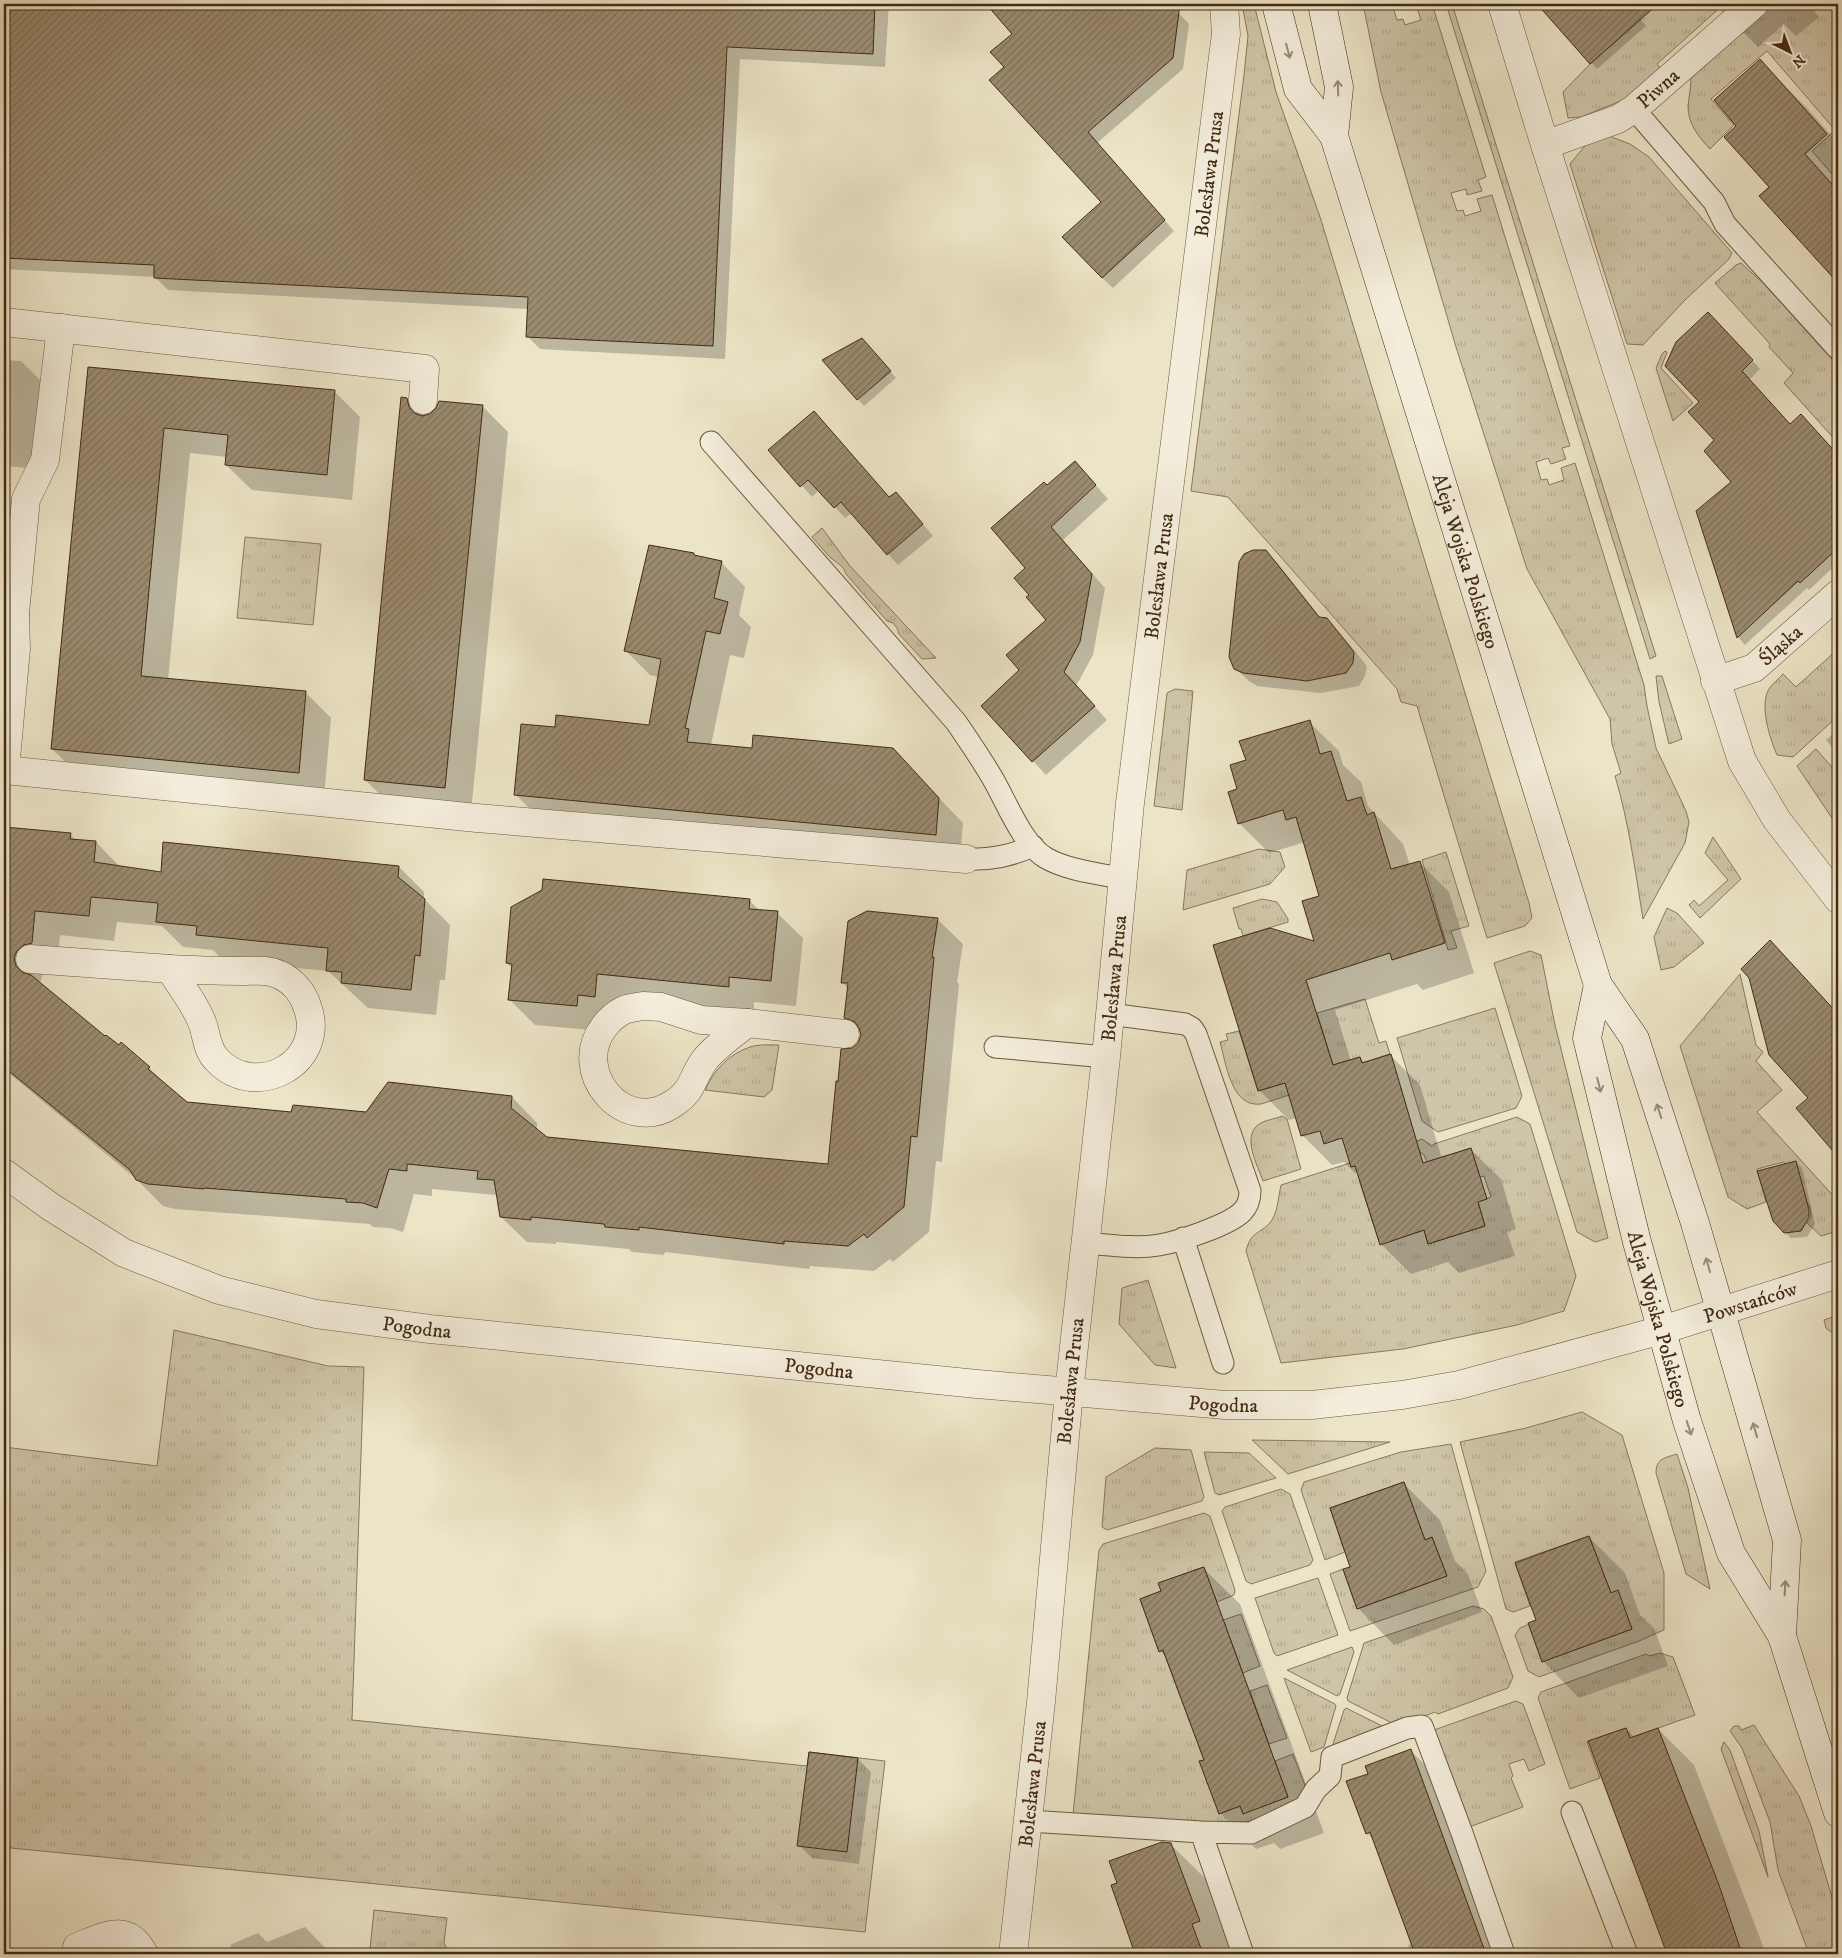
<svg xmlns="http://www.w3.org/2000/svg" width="1842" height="1958" viewBox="0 0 1842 1958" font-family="'IM FELL DW Pica',serif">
<defs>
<pattern id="grass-tufts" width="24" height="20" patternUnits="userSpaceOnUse" patternTransform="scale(1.25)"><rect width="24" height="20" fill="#cfc5a8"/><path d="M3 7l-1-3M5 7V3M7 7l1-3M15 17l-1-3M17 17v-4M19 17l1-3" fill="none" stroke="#b3a990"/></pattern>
<pattern id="building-hatch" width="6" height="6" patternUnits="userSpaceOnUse" patternTransform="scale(1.25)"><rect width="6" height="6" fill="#9b8b70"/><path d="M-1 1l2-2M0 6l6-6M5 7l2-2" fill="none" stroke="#80725b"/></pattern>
</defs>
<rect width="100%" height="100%" fill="#ece4c7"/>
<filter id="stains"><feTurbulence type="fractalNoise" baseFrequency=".004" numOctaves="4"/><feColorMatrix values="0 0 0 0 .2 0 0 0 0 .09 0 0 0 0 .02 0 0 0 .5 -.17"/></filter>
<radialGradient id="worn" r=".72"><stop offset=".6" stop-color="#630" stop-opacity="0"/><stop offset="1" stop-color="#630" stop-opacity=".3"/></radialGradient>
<!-- grass -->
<path fill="url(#grass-tufts)" stroke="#89785d" d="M1242,4H1254L1276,92L1321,220L1529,903L1532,918L1525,926L1487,938L1417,706L1401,702L1397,689L1228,497L1191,491L1244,75L1248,36Z
M1363,4H1392L1397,20L1403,19L1405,25L1421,20L1417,8L1432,4L1486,177L1478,180L1482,191L1467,195L1466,189L1451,193L1457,211L1463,210L1465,216L1481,211L1477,199L1492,195L1570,446L1562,448L1566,459L1551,464L1548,458L1536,462L1541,480L1547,479L1549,485L1564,480L1561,468L1575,463L1644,685L1647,706L1656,748L1686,811L1689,822L1685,843L1643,919C1635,870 1629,823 1615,776L1621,773L1612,744L1610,719L1527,569L1456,347L1381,92Z
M1446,4H1452L1656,656L1650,659Z
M1657,4H1724L1657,64L1662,70L1628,98L1581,117L1568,118L1563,92L1590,64Z
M1774,4H1838V181L1812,151L1835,130L1767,51L1711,99L1734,125L1710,149C1698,136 1688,124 1688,106C1689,97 1691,87 1691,78Z
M1609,136L1630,144L1649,157L1732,253L1729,259L1685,300L1643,345L1627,344L1570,164L1588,142Z
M1741,263L1765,285L1838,366V443L1784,383L1793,373L1769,347L1770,344L1715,283L1736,265Z
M1665,351L1667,352L1661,368L1693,403L1673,421L1656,368L1662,354Z
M822,528L850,566L936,658L922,659L899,634L897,628L893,623L887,621L846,574C843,565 838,564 832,559C825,553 819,544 812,537Z
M245,537L321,544L313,625L237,618Z
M1838,649V716L1793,757L1777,755C1770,739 1759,705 1769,689C1773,683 1779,679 1783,674L1796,687Z
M1656,676H1662L1682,739L1669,744L1659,702Z
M1175,689L1193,691L1182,810L1154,806L1167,693Z
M1816,749L1838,774V827L1797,766Z
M1713,837L1741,879L1700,918L1689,905L1694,900L1699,906L1728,880L1705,853Z
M1259,849L1280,852L1285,867L1270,884L1183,910L1187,870Z
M1446,852L1469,926L1451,931L1457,948L1448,950L1422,860Z
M1262,899L1277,902L1288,919V922L1243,936L1241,929H1239L1233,908Z
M1667,908L1677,913L1704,943L1674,967L1661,970L1654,937Z
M1530,951L1541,955L1555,1025L1608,1238L1595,1242L1577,1232L1494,963Z
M1740,974L1756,1045L1763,1052L1756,1061L1782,1090L1757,1112L1838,1201V1231L1821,1236L1807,1223L1811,1217L1810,1208L1784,1162L1757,1169L1766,1202L1747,1209L1728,1197L1680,1046Z
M1365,999L1379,1043L1386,1041L1390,1054L1362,1063L1360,1057L1333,1065L1317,1013Z
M1495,1008L1522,1096L1516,1108L1438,1132L1422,1121L1397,1038Z
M1239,1031L1258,1091L1298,1079L1302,1091L1261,1104C1231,1108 1226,1063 1220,1042L1228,1040L1226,1034Z
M779,1045L772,1090L764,1097L705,1090C714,1070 729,1054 750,1047C759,1044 770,1045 779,1045Z
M1282,1116L1287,1119L1301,1169L1263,1181C1258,1166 1241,1137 1259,1124C1265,1120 1275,1119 1282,1116Z
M1517,1117L1530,1124L1576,1276L1564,1311L1517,1325L1403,1349L1281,1363L1246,1251C1251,1232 1257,1235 1269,1224C1278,1214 1278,1198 1281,1185L1350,1163L1351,1167L1360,1164V1183L1380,1244L1424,1230L1428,1244L1485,1226L1478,1202L1491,1197L1484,1176L1480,1177L1471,1148L1427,1162L1424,1155L1415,1148L1417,1141L1422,1139L1432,1146L1434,1144Z
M1148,1280L1176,1368L1155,1365L1119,1324L1122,1288Z
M1838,1315V1329L1831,1332L1826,1328L1824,1320Z
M174,1330L328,1366L364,1367L352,1720L807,1766L809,1752L885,1761L865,1932L11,1848L4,1827V1447L157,1466Z
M1582,1412L1622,1435L1664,1573V1630L1639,1641L1539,1677L1528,1671L1515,1635L1520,1628L1529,1624L1542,1662L1632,1629L1618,1591L1611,1593L1589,1536L1515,1562L1530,1606L1513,1612L1506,1609L1460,1442L1526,1428Z
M1252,1440L1390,1442L1288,1474Z
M1451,1444L1486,1571L1478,1587L1350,1631L1330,1574L1343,1569L1357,1609L1447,1576L1432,1537L1425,1540L1404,1482L1330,1508L1345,1552L1325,1560L1301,1490L1304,1482L1401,1452Z
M1155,1448L1191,1450L1204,1497L1202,1501L1107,1530L1102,1527L1106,1477Z
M1204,1452L1249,1453L1276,1478L1219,1495L1215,1493Z
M1677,1454L1688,1488L1710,1589L1686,1574L1656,1473C1656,1458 1665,1458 1677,1454Z
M1281,1489L1290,1494L1313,1560L1310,1565L1251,1584L1246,1581L1222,1511L1225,1507Z
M1204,1513L1210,1516L1235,1590L1234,1595L1217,1602L1203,1567L1159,1583L1161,1591L1140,1599L1159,1651L1163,1650L1204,1760L1200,1762L1219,1814L1240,1806L1243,1813L1288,1797L1275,1761L1293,1754L1306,1788L1290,1809L1251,1822L1166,1821L1073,1815L1099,1550L1103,1544Z
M1318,1578L1338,1635L1277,1656L1274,1653L1255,1598Z
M1473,1606L1484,1609L1491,1616L1513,1677L1508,1688L1438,1714L1435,1712L1400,1725L1394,1724L1348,1701L1347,1698L1364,1643Z
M1241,1614L1260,1666L1243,1673L1223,1620Z
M1352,1647L1354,1652L1340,1694L1337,1696L1287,1670Z
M1660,1653L1673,1657L1695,1715L1630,1738L1626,1728L1587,1742L1600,1778L1570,1789L1538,1698L1541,1692L1646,1654L1649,1656Z
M1284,1678L1335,1704L1336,1706L1324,1747L1311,1752Z
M1267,1685L1287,1738L1269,1744L1250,1691Z
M1516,1701L1523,1704L1545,1764L1529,1771L1524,1759L1509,1764L1513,1776L1511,1778L1523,1807L1472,1826H1464L1434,1730Z
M1346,1708L1384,1727L1334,1748L1333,1744L1344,1710Z
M1754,1725L1799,1796L1811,1826L1838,1918V1954H1809L1778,1870L1770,1822L1742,1748L1730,1731L1734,1726H1739L1741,1730Z
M1724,1742L1730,1750L1759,1831L1768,1877L1721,1749Z
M374,1910L447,1918L444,1943L447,1949L427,1954H385V1951L370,1949Z"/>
<!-- shadow -->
<path fill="#0003" d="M4,4H889L885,67L740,59L725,359L540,349L527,336L528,309L168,290L155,277L4,269Z
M987,4H1026L1036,15L1049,4H1170L1189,24L1183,69L1097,143L1174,231L1113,288L1102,278L1103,202L1005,68L1012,35Z
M1539,4H1627L1646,26L1597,69Z
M1715,4H1808L1819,17L1796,36L1784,24L1758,47Z
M1760,61L1807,108L1838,143V281L1761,196L1771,187L1738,126Z
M1716,321L1760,369L1749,380L1791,426L1809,424L1838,456V499L1833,504L1838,510V563L1809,590L1807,588L1745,645L1738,637L1698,511L1733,482L1701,402Z
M868,346L896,378L864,406L824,360Z
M4,360L21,361L47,387L40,469L4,466Z
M89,368L335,392L360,417L352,500L252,490L226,465L227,457L190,453L168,680L306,693L331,718L324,798L78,774L52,749Z
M407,399L424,416L431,415L437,409L482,406L508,432L471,813L391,805L365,780Z
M814,413L890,498L906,504L933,536L898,565L852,513L845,518L819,490L812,497L770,450Z
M1075,462L1108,499L1063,540L1105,588L1093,655L1076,686L1107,720L1046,775L982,706L1021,670L1047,620L1031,595L1027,568L1047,487Z
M1265,552L1279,565L1321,618L1326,619L1340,633L1367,666L1365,676L1359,686L1321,693L1257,686L1249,681L1235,668Z
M693,554L696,557L721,562L745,587L739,615L751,627L744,658L730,655L711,745L753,750H893L963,823L960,859L539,818L515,794L556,728L650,726L659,677L650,675L626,651Z
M1309,722L1339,751L1343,765L1361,782L1368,806L1403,844L1410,865L1419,862L1449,892L1474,973L1423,990L1417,984L1335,1010L1351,1061L1360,1059L1365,1063L1390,1055L1420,1085L1442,1159L1471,1150L1501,1179L1516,1229L1507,1232L1515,1256L1459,1273L1448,1262L1411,1274L1381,1244L1358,1172L1355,1173L1344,1162L1332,1165L1302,1135L1297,1118L1289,1120L1259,1090L1316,943L1321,897L1305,842L1269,853L1239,823V790L1247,761Z
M1838,730V754L1826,740Z
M4,828L70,835L76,840L96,842L120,867L162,873L399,867L424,892V899L450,925L445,980H440L436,1015L368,1008L328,971L223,961L213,950L183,947L162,926L117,922L114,941L60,935L57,969L49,970L42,976L40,984L105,1037L149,1068L186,1103L292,1113H367L512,1097L537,1123V1130L546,1138L829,1166L839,1082L852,1049L859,1044L862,1034L846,1018L848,989L842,982L937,919L963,944L957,982L959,984L942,1162L936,1161L929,1232L893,1262L890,1259L874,1271L810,1266L809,1269L665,1252L664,1255L632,1252L629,1249L556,1242V1244L527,1242L501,1217L498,1198L496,1195L432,1189V1196L414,1194L403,1232L390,1228L373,1227L370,1224L175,1209L163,1206L136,1179L4,1069Z
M750,901L760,911L777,913L803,938L796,1006L754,1002V1012L623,999L603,1031L535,1025L509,999L512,968L507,963Z
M1770,942L1838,1014V1031L1820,1048L1838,1069V1155L1798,1108L1809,1099Z
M1796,1162L1802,1168L1815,1224L1807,1237L1791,1238L1777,1225Z
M4,1307L8,1312L4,1359Z
M1404,1484L1440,1520L1455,1561L1468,1574L1482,1612L1394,1645L1358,1608L1352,1567Z
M1589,1537L1625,1573L1640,1615L1654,1628L1668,1666L1579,1698L1543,1661L1537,1621Z
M1203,1568L1240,1604L1324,1833L1280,1849L1274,1843L1256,1849L1220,1813L1205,1761L1168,1659L1160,1651L1163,1592Z
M1626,1729L1635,1738L1658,1729L1694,1765L1766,1954H1668L1589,1742Z
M1410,1750L1427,1767L1495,1954H1412L1408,1945L1412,1943L1375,1841L1367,1833L1369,1774Z
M858,1759L871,1772L859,1864L812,1858L799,1845Z
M1170,1844L1207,1880L1234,1954H1136L1112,1886L1119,1884Z
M305,1927L331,1954H234L230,1945L258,1933L267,1942Z"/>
<!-- building -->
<path fill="url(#building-hatch)" stroke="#432b12" d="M4,4H875L873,54L727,47L713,346L526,337L528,297L154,278V265L4,258Z
M986,4H1180L1173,58L1088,132L1165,220L1102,278L1062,237L1101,202L989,80L1004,67L990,52L1012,34Z
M1537,4H1658L1590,64Z
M1760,59L1827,134L1805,154L1838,191V283L1759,196L1769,187L1724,137L1736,126L1714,100Z
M1708,312L1753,360L1742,371L1790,424L1801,414L1838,455V548L1800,583L1798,581L1737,638L1696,511L1731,482L1704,451L1714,440L1688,412L1699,402L1665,366L1676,342Z
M862,338L891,371L857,400L822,360Z
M88,367L335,390L327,475L225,465L228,435L164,428L141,676L306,691L299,773L51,749Z
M401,397L407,398L409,407L414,413L422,416L430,414L436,408L439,401L483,405L445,788L364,780Z
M814,411L889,497L896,492L923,524L887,555L841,502L834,508L808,480L800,487L768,450Z
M1075,461L1096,485L1051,527L1092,574L1080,642L1064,672L1095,706L1032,762L981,706L1019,670L1006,655L1046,620L1026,597L1029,595L1014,578L1025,568L991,528L1044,482L1047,485Z
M649,545L694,553V555L722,561L714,598L728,602L720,634L706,631L685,728L689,729L687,742L752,748L753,735L893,748L939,798L936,835L514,795L521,724L555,727L556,715L649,725L661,659L624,651Z
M1253,550H1266L1319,617L1327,618L1354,652L1353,663L1346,673L1307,681L1243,673L1234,669L1229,657L1239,562L1244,554Z
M1310,720L1320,754L1331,751L1347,801L1361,797L1367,815L1374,812L1391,869L1420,861L1445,943L1392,960L1390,953L1306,980L1333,1065L1360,1057L1362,1063L1391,1054L1423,1163L1471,1148L1487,1199L1478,1202L1485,1226L1428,1244L1424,1230L1380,1245L1355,1166L1351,1167L1342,1138L1324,1144L1320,1131L1301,1136L1285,1083L1258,1091L1213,945L1270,928L1314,941L1302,901L1319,896L1296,817L1286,820L1283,810L1238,824L1228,792L1237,789L1230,765L1246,760L1239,741Z
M4,827L71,833L70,839L96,841L94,862L161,872L163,842L399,866L398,877L425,899L420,956L415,955L411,990L341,983L342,972L326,971L328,948L196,935L197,926L156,922L158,903L91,897L89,916L35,911L32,943L24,945L17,951L14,958L16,966L22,972L31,975L105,1036L106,1035L119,1045L121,1042L150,1067L148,1069L187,1102L291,1112L293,1105L366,1112L388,1082L512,1096L511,1108L547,1137L762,1158L828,1164L836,1081H838L841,1049L852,1048L858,1043L861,1035L859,1028L855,1022L844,1018L848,983H841L848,921L867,911L938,918L932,957H934L917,1137L911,1136L904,1207L867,1238L864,1234L848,1246L784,1241V1244L639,1227V1230L605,1227L604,1224L531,1217V1220L500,1217L494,1180L477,1179L478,1171L407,1164V1171L389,1169L377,1208L363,1203L346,1202V1199L204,1188V1189L148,1184L136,1180L130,1170L4,1067Z
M543,879L750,899L749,909L778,911L771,981L729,977V987L597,974L595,997L578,995L577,1006L508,1000L512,964L506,963L511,907L542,890Z
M1770,940L1838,1014V1157L1796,1108L1808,1098L1769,1055L1749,978L1741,969Z
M1796,1161L1809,1210V1217L1801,1231L1784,1233L1773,1221L1757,1171Z
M1404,1482L1425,1540L1432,1537L1447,1576L1357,1609L1343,1569L1350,1567L1330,1508Z
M1589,1536L1611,1593L1618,1590L1632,1629L1542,1662L1528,1623L1536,1620L1515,1563Z
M1204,1567L1288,1797L1243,1814L1240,1806L1219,1814L1199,1761L1204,1760L1163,1650L1159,1652L1140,1599L1161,1591L1158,1583Z
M1626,1728L1630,1738L1658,1728L1719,1885L1742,1954H1667L1588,1741Z
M1411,1749L1486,1954H1415L1370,1832L1366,1834L1346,1781L1368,1774L1365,1766Z
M809,1752L858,1758L847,1852L797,1846Z
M1162,1842L1171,1843L1200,1921L1192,1924L1203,1954H1135L1111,1885L1117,1883L1109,1861Z"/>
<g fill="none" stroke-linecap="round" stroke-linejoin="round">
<!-- service casing -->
<g stroke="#6d593f" stroke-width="23">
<path id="service" d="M1634,109L1714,202L1725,224L1838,349
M711,442L956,722C969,741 982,760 993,779C1007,803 1022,844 1046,858C1069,871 1098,873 1123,879
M966,859C991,860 1010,856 1033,846
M995,1047L1106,1057
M1183,1238L1223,1363
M1085,1243C1110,1245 1135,1249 1159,1245C1178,1242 1229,1225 1242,1212C1248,1206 1250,1199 1250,1191L1196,1034L1192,1028L1185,1024L1110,1014
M1572,1812L1627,1954
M1029,1821L1201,1832L1251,1833L1305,1807L1316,1789L1330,1776L1332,1757L1407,1728L1422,1726L1462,1833L1504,1954
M1201,1832L1243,1954"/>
</g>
<!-- minor casing -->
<g stroke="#6d593f" stroke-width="29">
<g id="minor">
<path d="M1502,4L1545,145L1742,761L1777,820L1838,899"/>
<path id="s1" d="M1545,145L1618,119L1634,109L1754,4"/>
<path d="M4,322L425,369L423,400"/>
<path d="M4,611L15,613L26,499L45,460L61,328"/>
<path d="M15,613L16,649L5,770L477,818L966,859"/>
<path id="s2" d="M1715,681L1754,668L1838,594"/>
<path d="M30,959L170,969"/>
<path d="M170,969C195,970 219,971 243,971C256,971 267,969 280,975C293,981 303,993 307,1006C328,1061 257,1102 217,1060C207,1050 207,1037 203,1025C196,1005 181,987 170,969Z"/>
<path d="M643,1006L661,1007L701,1020L747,1023C735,1033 713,1048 704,1061C691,1079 694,1091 671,1105C623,1135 570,1071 604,1027C609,1020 616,1014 624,1010C630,1008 637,1007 643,1006Z"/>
<path d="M747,1023L845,1034"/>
<path id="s3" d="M1069,1392L1106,1057L1130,803L1224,49L1226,34L1224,4"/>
<path d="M77,1947C104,1937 127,1921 144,1954"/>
</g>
</g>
<!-- tertiary casing -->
<g stroke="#6d593f" stroke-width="29">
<g id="tertiary">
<path id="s4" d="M4,1173L51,1207L124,1253L219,1290L316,1314L430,1329L977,1384L1225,1405H1312L1402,1395L1459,1385L1662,1330L1838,1274"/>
<path id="s5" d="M1013,1954L1041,1702L1069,1392"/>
</g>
</g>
<!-- secondary casing -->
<g stroke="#432b12" stroke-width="29">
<g id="secondary">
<path id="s6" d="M1276,4L1298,89L1334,136L1598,985L1635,1039L1695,1223L1787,1540L1782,1636"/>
<path d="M1322,4L1339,87L1334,136"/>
<path id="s7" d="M1598,985L1587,1038L1637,1242L1687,1421L1731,1553L1782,1636L1838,1813"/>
</g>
</g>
<!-- service -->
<use href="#service" stroke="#f3eddb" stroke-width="21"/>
<!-- minor -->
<use href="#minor" stroke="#f3eddb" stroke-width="28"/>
<!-- tertiary -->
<use href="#tertiary" stroke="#f3eddb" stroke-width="28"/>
<!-- secondary -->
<use href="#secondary" stroke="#f3eddb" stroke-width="28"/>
</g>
<!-- one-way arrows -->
<defs><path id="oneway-shaft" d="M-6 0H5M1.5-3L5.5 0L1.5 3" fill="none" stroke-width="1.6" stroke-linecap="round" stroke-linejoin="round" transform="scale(1.25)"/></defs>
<g stroke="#9b8c76">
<use href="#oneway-shaft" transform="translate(1288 51) rotate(75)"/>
<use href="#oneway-shaft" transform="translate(1338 88) rotate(-92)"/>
<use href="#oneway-shaft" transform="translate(1599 1085) rotate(76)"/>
<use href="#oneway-shaft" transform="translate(1659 1111) rotate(-108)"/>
<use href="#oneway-shaft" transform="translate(1708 1265) rotate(-106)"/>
<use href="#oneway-shaft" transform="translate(1689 1428) rotate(72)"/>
<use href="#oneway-shaft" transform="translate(1755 1430) rotate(-106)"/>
<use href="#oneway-shaft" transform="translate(1785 1588) rotate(-87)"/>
</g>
<g text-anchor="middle" stroke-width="5" stroke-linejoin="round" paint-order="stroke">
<!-- street labels -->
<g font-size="20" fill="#432b12" stroke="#f3eddb">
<text dy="7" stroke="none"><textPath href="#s1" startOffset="128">Piwna</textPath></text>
<text dy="7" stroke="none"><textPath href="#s3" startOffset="1226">Bolesława Prusa</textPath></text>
<text dy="7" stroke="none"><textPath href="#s6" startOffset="592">Aleja Wojska Polskiego</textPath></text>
<text dy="7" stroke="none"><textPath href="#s3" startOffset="821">Bolesława Prusa</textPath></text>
<text dy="7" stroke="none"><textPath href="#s2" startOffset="76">Śląska</textPath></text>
<text dy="7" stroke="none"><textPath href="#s3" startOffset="416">Bolesława Prusa</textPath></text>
<text dy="7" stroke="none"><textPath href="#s4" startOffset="1798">Powstańców</textPath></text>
<text dy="7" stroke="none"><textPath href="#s7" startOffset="344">Aleja Wojska Polskiego</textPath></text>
<text dy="7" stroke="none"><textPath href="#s4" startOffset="448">Pogodna</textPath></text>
<text dy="7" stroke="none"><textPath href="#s4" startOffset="852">Pogodna</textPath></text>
<text transform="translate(1070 1381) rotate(-84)" y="7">Bolesława Prusa</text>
<text dy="7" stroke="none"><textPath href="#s4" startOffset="1258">Pogodna</textPath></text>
<text dy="7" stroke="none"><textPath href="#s5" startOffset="171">Bolesława Prusa</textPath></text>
</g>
</g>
<!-- margin -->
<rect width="1842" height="1958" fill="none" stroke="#ece4c7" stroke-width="20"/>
<rect x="5" y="5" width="1832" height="1948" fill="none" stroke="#432b12" stroke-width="2.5"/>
<rect x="10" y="10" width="1822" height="1938" fill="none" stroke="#432b12"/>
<!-- north arrow -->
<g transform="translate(1790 52) rotate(138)" stroke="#f3eddb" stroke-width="4" paint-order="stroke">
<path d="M0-4L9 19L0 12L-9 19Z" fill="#432b12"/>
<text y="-8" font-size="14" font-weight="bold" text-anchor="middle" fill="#432b12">N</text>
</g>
<rect width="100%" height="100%" filter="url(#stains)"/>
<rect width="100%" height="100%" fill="url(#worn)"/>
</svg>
